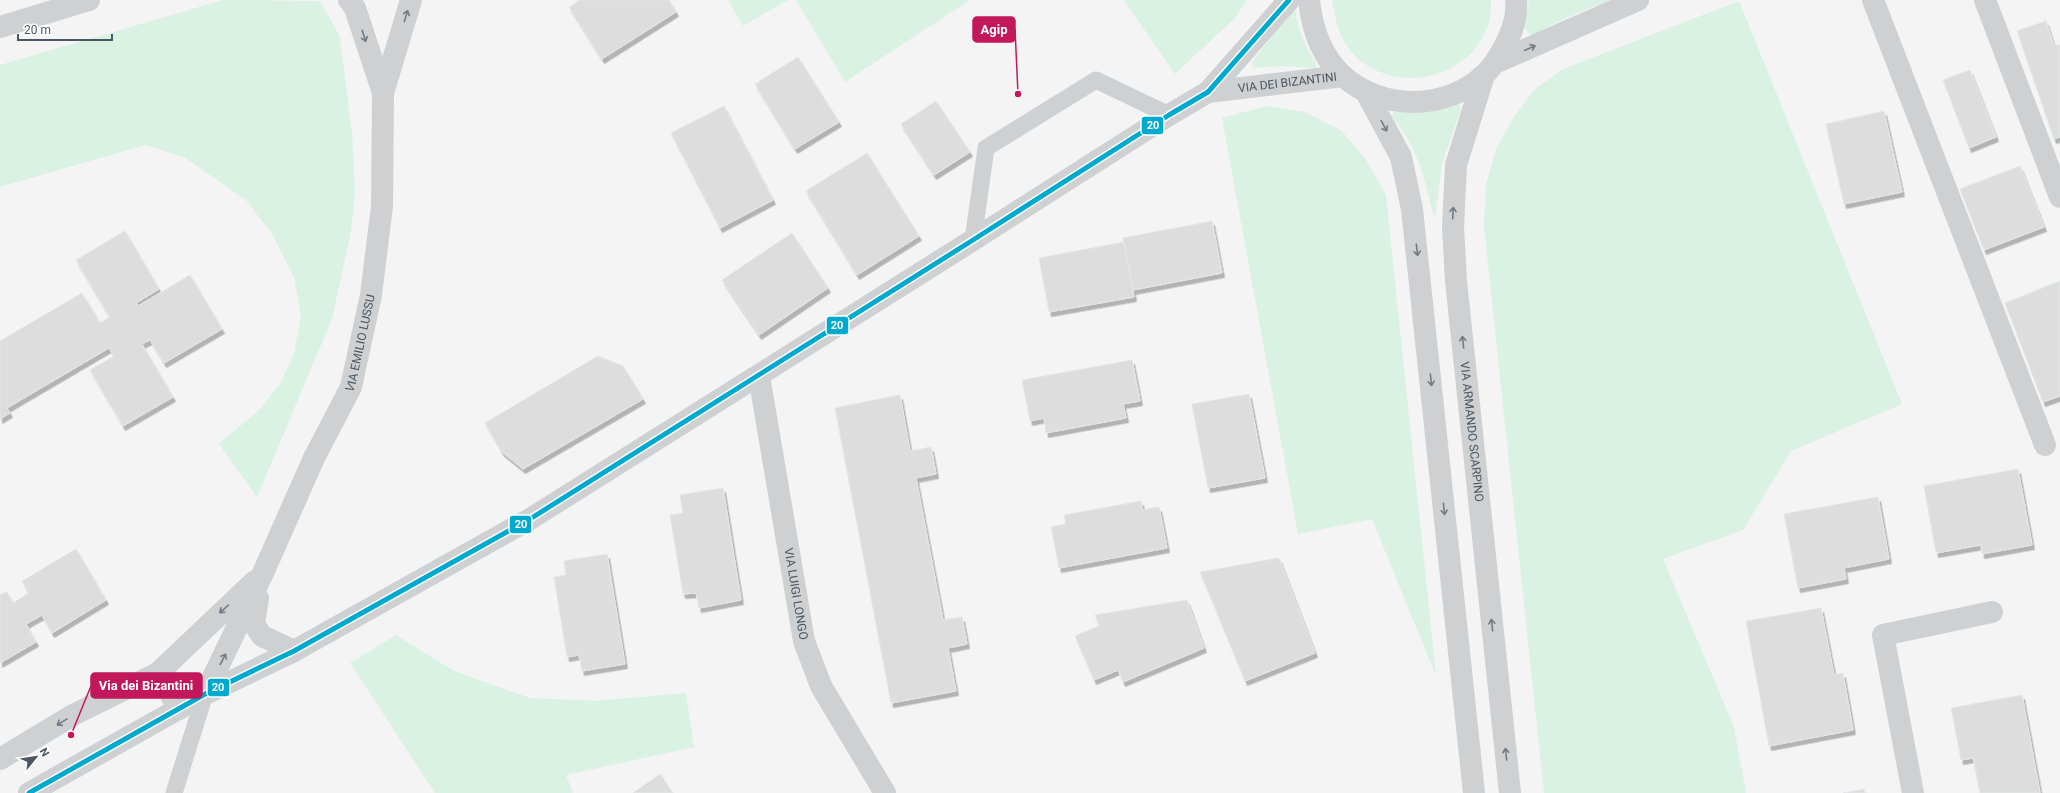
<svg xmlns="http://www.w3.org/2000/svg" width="2060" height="793" viewBox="0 0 2060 793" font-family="Roboto,sans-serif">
<defs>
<filter id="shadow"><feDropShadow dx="2.5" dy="4.5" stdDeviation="0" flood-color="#0004"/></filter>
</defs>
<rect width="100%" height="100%" fill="#f4f4f4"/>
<!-- green -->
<path fill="#d9f2e3" d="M223,0L320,1L340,37L352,133L355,192L351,232L332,319L257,497L219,444L260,409L280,384L294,354L301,316L294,277L272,234L246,200L184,157L145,145L0,187V65Z
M728,0H788L743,26Z
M796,0H970L845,82Z
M1124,0H1247L1235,18L1175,74Z
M1332,0H1491C1494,75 1394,105 1349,49C1338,35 1335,17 1332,0Z
M1529,0H1610L1568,17L1534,35L1529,34L1525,28Z
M1739,1L1902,404L1791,451L1743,530L1663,559L1734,727L1746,793H1544L1484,226L1486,184L1496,149L1513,118L1535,89L1563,69Z
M1290,8L1295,9C1298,30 1305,46 1316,63L1315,68L1284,66L1253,68L1252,62L1270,39Z
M1459,104L1461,109L1442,164L1435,220C1424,179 1420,151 1392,117L1394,112C1418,114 1436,112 1459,104Z
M1267,106L1305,112L1342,131L1366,160L1386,195L1436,676L1372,519L1298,534L1222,118Z
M396,635L454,671L530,698L595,701L686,693L694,747L566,775L573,793H435L350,663Z"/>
<!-- building -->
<path fill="#ddddde" stroke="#e5e6e7" filter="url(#shadow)" d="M580,0H669L676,12L602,59L569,7Z
M2046,21L2054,46L2060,44V137L2054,139L2017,31Z
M798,57L839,122L795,149L755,84Z
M1970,70L1996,137L1969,148L1943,80Z
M936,101L970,152L934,175L901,124Z
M724,106L773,200L720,228L671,133Z
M1884,111L1902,192L1844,204L1826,124Z
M867,153L919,236L857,275L806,191Z
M2020,166L2044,227L1984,250L1960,189Z
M1212,221L1222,273L1133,290L1123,238Z
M125,231L159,289L136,303L138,306L190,275L222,329L164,363L150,340L142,344L173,397L123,426L90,370L114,356L109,348L7,408L10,413L0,419V341L82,293L100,323L110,317L76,260Z
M792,233L828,288L759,335L722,280Z
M1124,242L1134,297L1049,312L1039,258Z
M2060,281V396L2043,402L2005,303Z
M598,356L623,366L643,399L523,469L502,452L485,423Z
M1132,360L1140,401L1123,404L1126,418L1046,433L1044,418L1030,421L1022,380Z
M1249,394L1265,478L1208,488L1192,404Z
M900,395L910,451L931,447L936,474L916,478L943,620L962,617L967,644L948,648L956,691L891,703L835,408Z
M2018,469L2032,545L1982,554L1981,545L1936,553L1924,486Z
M723,488L741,600L699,608L696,593L683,594L670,515L683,513L680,495Z
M1878,497L1889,559L1844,568L1846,579L1798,588L1784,514Z
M1141,501L1142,510L1159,507L1167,548L1059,568L1051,527L1066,524L1064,515Z
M76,549L106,600L52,633L42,615L26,624L36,642L0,663V595L7,592L13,603L29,593L22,581Z
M607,554L625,664L582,671L579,655L567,657L554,577L566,575L564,561Z
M1279,558L1315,653L1245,681L1200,572Z
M1187,600L1204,648L1123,682L1118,670L1094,680L1075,636L1099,626L1095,615Z
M1821,608L1834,675L1843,673L1853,730L1769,746L1746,621Z
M2022,695L2040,793H1980L1973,758L1961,760L1951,708Z
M660,774L673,793H633Z
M1864,789L1865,793H1843Z"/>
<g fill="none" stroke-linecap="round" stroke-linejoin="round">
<!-- service -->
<path stroke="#ced0d2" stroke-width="17" d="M973,240L986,148L1096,80L1169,115
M174,793L205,694"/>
<!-- minor -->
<g stroke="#ced0d2" stroke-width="22">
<path d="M1873,0L2045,445"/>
<path d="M1985,0L2060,197"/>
<path d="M0,27L89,0"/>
<path d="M383,93L411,0"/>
<path id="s1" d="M759,376L804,641L821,686L885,793"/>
<path d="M258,598L254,624L262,636L294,651"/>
<path d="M158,673L179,709"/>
<path id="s2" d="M205,694L263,573L314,458L351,387L371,295L382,206L383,93L355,8L349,0"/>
<path d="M0,759L73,715L158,673L255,581"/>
<path d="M1913,793L1883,635L1992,612"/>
</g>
<!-- tertiary -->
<g stroke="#ced0d2" stroke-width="22">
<path d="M1309,0C1312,29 1321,56 1343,76C1382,111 1447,111 1485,74C1493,67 1498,58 1503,49C1511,35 1518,17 1516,0"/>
<path d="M1495,63L1638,0"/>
<path id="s3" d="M1484,75L1456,165L1453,227L1456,281L1510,793"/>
<path id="s4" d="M1208,92L1343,76"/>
<path d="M1366,92L1401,157L1412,209L1474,793"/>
<path d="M29,793L205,694L294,651L530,519L973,240L1169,115L1208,92L1289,0"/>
</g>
<!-- bus-1 casing -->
<g stroke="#fff" stroke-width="8">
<path id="bus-1" d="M29,793L205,694L294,651L530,519L973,240L1169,115L1208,92L1289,0"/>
</g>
<!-- bus-1 -->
<use href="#bus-1" stroke="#00a9ce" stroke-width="5"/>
</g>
<!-- one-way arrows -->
<defs><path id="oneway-shaft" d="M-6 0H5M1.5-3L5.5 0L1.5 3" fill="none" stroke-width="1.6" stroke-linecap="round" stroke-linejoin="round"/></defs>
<g stroke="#727b83">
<use href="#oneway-shaft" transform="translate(406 16) rotate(-73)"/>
<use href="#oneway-shaft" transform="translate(364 36) rotate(72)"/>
<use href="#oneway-shaft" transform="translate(1530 48) rotate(-24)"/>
<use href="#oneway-shaft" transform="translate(1384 126) rotate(62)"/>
<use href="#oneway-shaft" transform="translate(1453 213) rotate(-87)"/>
<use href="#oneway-shaft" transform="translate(1417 250) rotate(83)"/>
<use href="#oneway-shaft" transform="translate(1463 342) rotate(-96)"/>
<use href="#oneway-shaft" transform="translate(1431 380) rotate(84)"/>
<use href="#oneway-shaft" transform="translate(1444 509) rotate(84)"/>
<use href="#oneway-shaft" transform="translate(224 609) rotate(138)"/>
<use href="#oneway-shaft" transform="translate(1492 625) rotate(-96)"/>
<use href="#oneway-shaft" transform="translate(223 659) rotate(-63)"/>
<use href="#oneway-shaft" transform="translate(62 722) rotate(149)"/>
<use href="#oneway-shaft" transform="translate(1506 754) rotate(-96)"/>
</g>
<g text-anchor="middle" stroke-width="3" stroke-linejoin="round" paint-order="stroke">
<!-- street labels -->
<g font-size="12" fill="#4a5661" stroke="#fff">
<text dy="4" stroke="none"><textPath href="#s4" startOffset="80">VIA DEI BIZANTINI</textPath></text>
<text dy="4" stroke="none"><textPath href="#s2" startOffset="385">VIA EMILIO LUSSU</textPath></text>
<text dy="4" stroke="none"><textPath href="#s3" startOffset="362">VIA ARMANDO SCARPINO</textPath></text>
<text dy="4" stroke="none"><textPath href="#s1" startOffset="221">VIA LUIGI LONGO</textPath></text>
</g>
</g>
<!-- callouts -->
<path fill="none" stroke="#c2185b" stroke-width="1.5" d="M1018 94L1015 29M71 735L91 686"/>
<g fill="#c2185b" stroke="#fff" stroke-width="1.5">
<circle cx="1018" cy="94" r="4"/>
<circle cx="71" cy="735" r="4"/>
</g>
<g fill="#c2185b" stroke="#c2185b" stroke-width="1.5">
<rect x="973" y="17" width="42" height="25" rx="4"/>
<rect x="91" y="673" width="111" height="25" rx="4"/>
</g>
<g font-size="13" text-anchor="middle" font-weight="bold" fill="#fff">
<text x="994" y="34">Agip</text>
<text x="146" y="690">Via dei Bizantini</text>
</g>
<g stroke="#fff" stroke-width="1.5">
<rect x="1141" y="116" width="23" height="19" rx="4" fill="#00a9ce"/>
<rect x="826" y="316" width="23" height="19" rx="4" fill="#00a9ce"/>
<rect x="509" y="515" width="23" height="19" rx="4" fill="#00a9ce"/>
<rect x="207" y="678" width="23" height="19" rx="4" fill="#00a9ce"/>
</g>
<g font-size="11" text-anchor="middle" font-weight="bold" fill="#fff">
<text x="1153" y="129">20</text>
<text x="837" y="329">20</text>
<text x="521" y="528">20</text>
<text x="218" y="691">20</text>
</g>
<!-- north arrow -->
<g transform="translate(36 757) rotate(60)" stroke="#ffffff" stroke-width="3" paint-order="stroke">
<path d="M0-3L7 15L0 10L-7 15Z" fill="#4a5661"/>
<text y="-6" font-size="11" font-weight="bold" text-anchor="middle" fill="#4a5661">N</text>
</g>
<!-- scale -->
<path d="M18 34v6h94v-6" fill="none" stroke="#4a5661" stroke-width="2"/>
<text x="24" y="34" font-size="12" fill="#4a5661" stroke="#ffffff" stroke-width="3" paint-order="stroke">20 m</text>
</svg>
